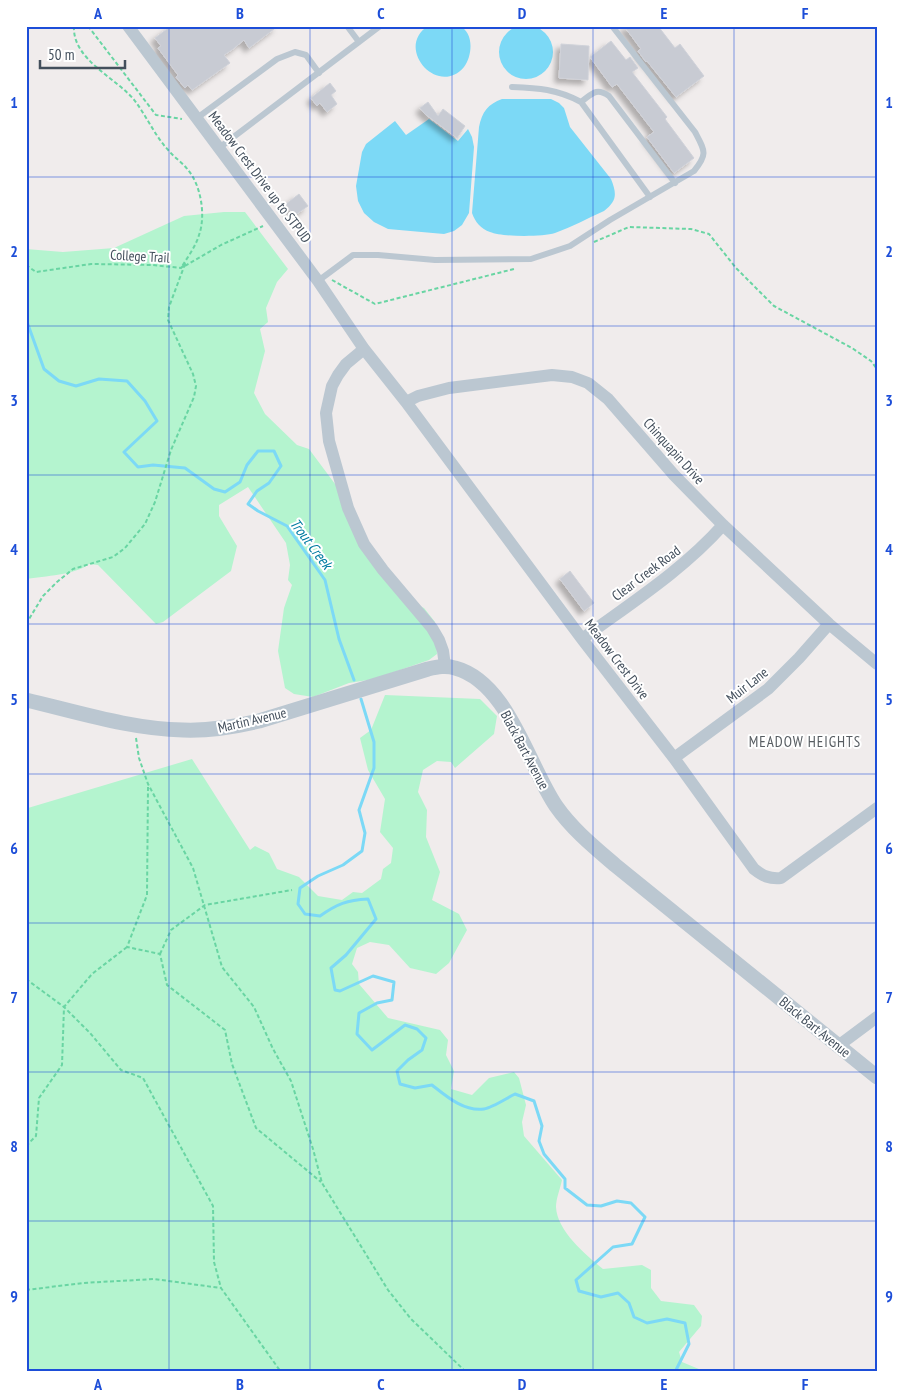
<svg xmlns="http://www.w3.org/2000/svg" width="903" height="1398" viewBox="0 0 903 1398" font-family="'PT Sans Narrow',sans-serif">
<defs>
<filter id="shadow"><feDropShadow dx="-4.5" dy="4.5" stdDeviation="2.5" flood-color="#0004"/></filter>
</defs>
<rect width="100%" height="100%" fill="#f0ecec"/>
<!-- green -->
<path fill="#b4f4cf" d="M224,212H245L288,269L277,282L266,308L268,322L260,329L265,351L254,393L265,414L297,445L309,449L341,492L397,595L424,608L435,622L437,654L429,660L374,679L349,683L313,697L294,694L285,688L278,651L284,608L292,585L288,580L290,565L286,543L248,487L219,505V516L237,546L231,571L163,622L156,624L98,565L89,564C75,575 45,576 26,579V249L63,252L114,248L184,216Z
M385,695L480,699L497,716L494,734L455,768L451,762L437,761L423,770L418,792L427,810L426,837L440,872L432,900L459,914L467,930L449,963L436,974L410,968L389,945L370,942L357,948L352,964L358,972L359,984L388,1018L440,1030L448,1040L446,1055L454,1071L451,1089L472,1095L489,1078L514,1072L519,1078L526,1105L522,1122L524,1136L562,1180C560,1189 556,1199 556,1207C557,1231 586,1255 603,1269L642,1265L651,1270V1288L661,1301L694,1305L702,1316L701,1326L679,1352L682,1362L706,1372H26V815L28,808L192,759L250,850L255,846L269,853L277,869L299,877L318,896L342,900L353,892L362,893L381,879L383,869L391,863L393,848L380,832L385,799L368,770L360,738L371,730Z"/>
<!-- water -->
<path fill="#7cd9f6" d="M499 52a27 27 0 1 1 54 0a27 27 0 1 1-54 0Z
M428,26C436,26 453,24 459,26C475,32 472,57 464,67C438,98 394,48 428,26Z
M502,99H551L559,103L564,108L570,127L611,179C617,194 617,201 604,211C588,218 572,227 555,233C542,237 502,237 490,232C481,229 475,222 472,213L479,127C482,112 488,104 502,99Z
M429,119L458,141L468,129L472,137L474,147L469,213L462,225L454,231L444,234L388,229L374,222L364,213L358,201L356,186L362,152L366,144L395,121L406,135Z"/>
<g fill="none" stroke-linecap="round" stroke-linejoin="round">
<!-- stream -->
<path stroke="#7cd9f6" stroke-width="3" d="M26,319L44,369L59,381L76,386L99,379L127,381L145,401L157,421L124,452L138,467L153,465L185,468L214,489L225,492L240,482L247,465L258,451H274L281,466L269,483L257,491L248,504L258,511L287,526L325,580L339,639L354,680
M361,699L374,742V768L359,810L365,833L362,851L343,865L318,876L300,888L298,904L305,914L320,916C337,904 347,900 368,899L376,919L346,955L331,968L335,990L340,991L373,976L394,982L392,1000L377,1003L359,1013L357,1034L372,1050L405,1025L417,1029L426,1038L422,1050L408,1060L397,1071L400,1084L415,1088L432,1085C446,1096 464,1112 484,1109C492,1108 507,1098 515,1094L534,1101L542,1126L539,1141L544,1154L565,1179V1188L587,1205L601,1206L617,1201L631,1203L645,1217L632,1244L613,1247L576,1280L579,1291L601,1297L618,1293L629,1303L634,1317L647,1323L667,1319L685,1323L689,1344L675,1372"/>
</g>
<!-- building -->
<path fill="#c8cbd3" stroke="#d0d2d9" filter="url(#shadow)" d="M171,26H278L249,48L244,40L233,49L224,55L230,63L192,90L188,85L185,88L176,77L178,75L158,48L161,46L155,38Z
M624,26H658L675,48L680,44L704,76L676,97L647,61L646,62L638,51L641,49Z
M611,41L626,60L630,57L638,68L632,72L667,117L665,119L694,158L674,173L647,137L654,132L617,84L612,87L590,57Z
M561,44L589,46L588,80L559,78Z
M330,83L336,91L331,95L337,104L327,112L320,103L317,106L311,98Z
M428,102L438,116L443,109L465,126L457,138L425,114L420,108Z
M299,194L308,206L294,216L286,204Z
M570,571L594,603L584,611L560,579Z"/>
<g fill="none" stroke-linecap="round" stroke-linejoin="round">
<!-- path -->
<path stroke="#69d5a3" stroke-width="2" stroke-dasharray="4 2.5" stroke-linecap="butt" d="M88,26L156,115L182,119
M594,242L629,227L691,229L709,234L736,268L774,306L852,348L871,361L877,369
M26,265L36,272L91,264L153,265L181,268
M185,266L221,245L263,226
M332,280L375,304L514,269
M26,624L43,596L57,582L73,569L113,557L125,548L145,524L155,502L171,450L194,397L196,386L193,374L168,320L169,307L185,264L181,268C187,258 196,246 199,235C206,216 201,185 188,170C183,163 175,158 169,151C155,136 147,117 135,101C117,78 72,60 74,26
M136,738L139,758L148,784L193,868L222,967L254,1007L273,1049L291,1081L313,1149L322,1183L388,1290L411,1319L466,1372
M148,787L147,895L127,947L160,954L167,985L225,1030L232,1064L256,1128L321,1182
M160,954L171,930L205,905L292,890
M26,979L64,1007L90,1033L121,1070L143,1078L213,1206L214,1262L221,1288L281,1372
M26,1146L36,1136L39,1098L62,1065L64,1007L92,974L127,947
M26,1290L83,1283L154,1279L221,1288"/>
<!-- service -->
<path stroke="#bbc7d1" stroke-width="6" d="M347,26L359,42
M512,87C538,88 557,89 581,102L650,197
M581,102C592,94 596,87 609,96L675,183
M197,118L277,59L295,52L306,55L319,73
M219,148L380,26
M318,281L353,255H378L435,260L531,259L570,246L610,220L694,171C708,154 705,151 695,132L612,26"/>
<!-- minor -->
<path stroke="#bbc7d1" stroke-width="12" d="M128,26L318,281L364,349L406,402L582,639L674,758L754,869C763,876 769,879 781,878L877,808
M364,349L346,364L338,375L332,386L326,413L329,441L348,508L364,544L383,570L432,628L439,640L443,651L445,666
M406,402L418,396L449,388L552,375L572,377L588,383L608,399L674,475L723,525L829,624L877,664
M582,639C631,603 683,570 723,525
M674,758L768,689L799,658L829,624
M838,1046L877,1017"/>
<!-- tertiary -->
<path stroke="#bbc7d1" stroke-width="15" d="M26,700C78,712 130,729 183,730C209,731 234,727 259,721L428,669C437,667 446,665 455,668C508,682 528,765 556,806C572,829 594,847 615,865L877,1077"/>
</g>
<!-- grid -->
<path fill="none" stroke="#1d4ed8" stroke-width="1" stroke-opacity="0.55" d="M169,26V1372M310,26V1372M452,26V1372M593,26V1372M734,26V1372M26,177H877M26,326H877M26,475H877M26,624H877M26,774H877M26,923H877M26,1072H877M26,1221H877"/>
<g text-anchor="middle" stroke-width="4" stroke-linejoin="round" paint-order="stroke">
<!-- street labels -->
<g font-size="14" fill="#434f5c" stroke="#fff">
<text transform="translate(260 177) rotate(53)" y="5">Meadow Crest Drive up to STPUD</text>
<text transform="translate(140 256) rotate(3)" y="5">College Trail</text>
<text transform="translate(674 451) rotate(48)" y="5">Chinquapin Drive</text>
<text transform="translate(646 573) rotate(-37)" y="5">Clear Creek Road</text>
<text transform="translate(617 659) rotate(53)" y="5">Meadow Crest Drive</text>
<text transform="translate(747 685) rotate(-38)" y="5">Muir Lane</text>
<text transform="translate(252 720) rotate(-13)" y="5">Martin Avenue</text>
<text transform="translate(525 750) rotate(62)" y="5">Black Bart Avenue</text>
<text transform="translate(815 1027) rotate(39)" y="5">Black Bart Avenue</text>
</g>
<!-- water labels -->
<g font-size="15" font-style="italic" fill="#027ca2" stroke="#fff">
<text transform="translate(311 544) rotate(53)" y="5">Trout Creek</text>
</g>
<!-- neighbourhood labels -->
<g font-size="15" letter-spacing="1" fill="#585d62" stroke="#fff">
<text x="805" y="747">MEADOW HEIGHTS</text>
</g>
</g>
<!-- border -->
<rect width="903" height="1398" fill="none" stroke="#ffffff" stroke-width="55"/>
<!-- scale -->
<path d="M40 60v8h85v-8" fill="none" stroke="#434f5c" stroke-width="2.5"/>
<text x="48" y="60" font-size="15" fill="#434f5c" stroke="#ffffff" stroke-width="4" paint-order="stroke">50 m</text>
<rect x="28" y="28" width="848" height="1342" fill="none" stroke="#1d4ed8" stroke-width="2"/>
<g font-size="16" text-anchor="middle" font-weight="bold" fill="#1d4ed8">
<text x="98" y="19">A</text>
<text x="240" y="19">B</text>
<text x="381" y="19">C</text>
<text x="522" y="19">D</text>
<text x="664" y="19">E</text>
<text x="805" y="19">F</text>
<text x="14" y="108">1</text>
<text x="889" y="108">1</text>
<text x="14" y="257">2</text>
<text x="889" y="257">2</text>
<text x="14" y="406">3</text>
<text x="889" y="406">3</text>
<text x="14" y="555">4</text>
<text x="889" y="555">4</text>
<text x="14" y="705">5</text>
<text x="889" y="705">5</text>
<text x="14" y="854">6</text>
<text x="889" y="854">6</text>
<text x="14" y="1003">7</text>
<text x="889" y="1003">7</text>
<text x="14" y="1152">8</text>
<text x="889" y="1152">8</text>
<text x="14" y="1302">9</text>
<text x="889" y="1302">9</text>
<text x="98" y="1390">A</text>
<text x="240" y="1390">B</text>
<text x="381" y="1390">C</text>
<text x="522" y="1390">D</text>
<text x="664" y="1390">E</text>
<text x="805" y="1390">F</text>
</g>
</svg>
